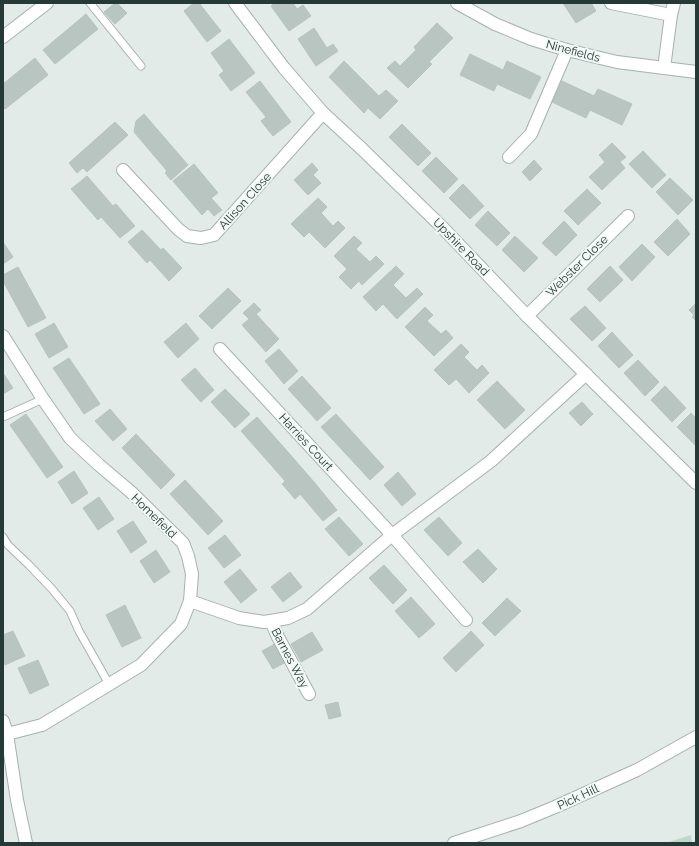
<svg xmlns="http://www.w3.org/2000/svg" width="699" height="846" viewBox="0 0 699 846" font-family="Raleway,sans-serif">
<rect width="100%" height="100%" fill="#e2ebe8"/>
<!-- green -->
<path fill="#bed9c9" d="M691,835L692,843H666Z"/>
<!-- building -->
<path fill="#b8c5c1" stroke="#b6c4c0" d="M115,3H117L127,13L115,24L104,12Z
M194,3H199L221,31L207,42L184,11Z
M275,3H293L297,9L303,5L311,16L289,31L271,6Z
M563,3H591L596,11L576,23Z
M86,14L98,29L55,64L43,50Z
M437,23L453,38L429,62L432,64L408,88L387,68L395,61L400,66L416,50L414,47Z
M314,28L327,48L333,44L338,51L316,66L298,39Z
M229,39L255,73L231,91L219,75L224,71L211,53Z
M470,54L503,70L507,61L541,77L530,99L497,84L494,91L460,75Z
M35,58L48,75L5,109L3,107V84Z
M344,61L379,96L386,90L398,101L380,119L368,108L364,113L329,77Z
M260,81L291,122L273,136L261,121L266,117L246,92Z
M562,81L594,96L598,89L632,104L622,125L590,110L586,118L552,102Z
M144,114L188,165L171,180L165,173L167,171L134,132L136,121Z
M115,122L128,135L87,172L83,168L77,173L69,163Z
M402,124L431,153L418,166L389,137Z
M612,143L626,157L620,162L625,168L602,190L589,177L605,162L599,155Z
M643,151L666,175L652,188L629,164Z
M436,157L458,179L444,193L422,171Z
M534,160L542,169L530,181L522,172Z
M312,163L318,170L313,175L321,183L308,195L294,180Z
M194,164L218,193L211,198L222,210L214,216L208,209L202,215L173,181Z
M87,176L113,206L116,204L135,226L120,238L101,217L98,220L71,189Z
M670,178L693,200L678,215L656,192Z
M463,184L484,206L470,219L449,198Z
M587,189L601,203L578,225L564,211Z
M318,198L327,207L321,213L333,226L338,221L345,228L325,248L309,232L304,237L291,224Z
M488,211L510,233L497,246L475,225Z
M677,219L690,234L668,256L654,242Z
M564,221L577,235L556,256L542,243Z
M142,230L161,250L163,248L182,268L169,281L150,260L147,263L128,242Z
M354,236L362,243L356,249L370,262L376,256L384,264L362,285L359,281L351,289L339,277L347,269L334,256Z
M515,236L538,258L524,272L502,250Z
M3,242L13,257L3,264Z
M642,244L655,257L632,281L619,267Z
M396,266L404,274L393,285L406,298L417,288L423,294L397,319L383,304L376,311L363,297Z
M610,266L623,280L600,302L587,289Z
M18,267L46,318L28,327L3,281V275Z
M228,288L241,301L212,329L199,316Z
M254,303L261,310L256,314L279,339L266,352L242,325L249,319L243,313Z
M696,303V321L692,317L694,315L689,310Z
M585,306L606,328L592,341L570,319Z
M425,307L433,315L427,321L441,334L446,330L453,338L434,356L405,327Z
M54,323L68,347L49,358L35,334Z
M186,323L199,339L178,358L164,342Z
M612,332L633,355L619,368L598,346Z
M461,344L469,352L464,357L477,370L482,365L489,373L469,393L456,379L449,385L434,370Z
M279,349L298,371L284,384L265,361Z
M69,358L100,404L84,414L53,368Z
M638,360L659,382L645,396L624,373Z
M195,368L214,390L201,402L181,380Z
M3,373L13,388L3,394Z
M302,376L331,408L317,421L288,389Z
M497,381L525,410L505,429L477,400Z
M665,386L686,408L672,422L651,400Z
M225,389L250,414L235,428L211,402Z
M582,402L593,414L581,426L569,413Z
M110,409L127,429L113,441L95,421Z
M691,413L696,418V446L677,427Z
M26,414L63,467L47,478L10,425Z
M336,414L384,467L370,480L321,427Z
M257,417L287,451L271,465L241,431Z
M136,434L175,475L161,489L122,448Z
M287,451L314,482L295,499L282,484L285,481L271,465Z
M74,471L88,493L72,504L58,482Z
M398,472L416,494L402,506L384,485Z
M185,480L223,521L208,535L170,494Z
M314,482L337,510L323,521L300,494Z
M99,497L114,519L98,530L83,508Z
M339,517L363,544L349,556L325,529Z
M439,517L462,543L448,556L424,530Z
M133,521L147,542L131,553L117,531Z
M225,535L241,555L224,568L208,548Z
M478,549L497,569L483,583L463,562Z
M156,550L170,572L154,583L140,561Z
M384,565L407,590L393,604L369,578Z
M240,569L257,590L241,603L224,582Z
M290,572L302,587L283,602L271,587Z
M411,597L435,624L419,638L395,611Z
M507,598L521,611L495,636L482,623Z
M125,605L141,638L122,647L106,615Z
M13,631L25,656L5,665L3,659V635Z
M471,631L484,645L456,672L443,658Z
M312,632L323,650L301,662L291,644Z
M275,644L286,662L273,669L262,651Z
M38,660L49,685L30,694L18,668Z
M338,702L341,716L329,719L325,705Z"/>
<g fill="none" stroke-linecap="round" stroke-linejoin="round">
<!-- service casing -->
<g stroke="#a5b2af" stroke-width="9">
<path id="service" d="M90,3L141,66
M3,417L43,399
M3,537L8,545L29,565L52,589L70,611L79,631L109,684"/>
</g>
<!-- minor casing -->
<g stroke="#a5b2af" stroke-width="14">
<path id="minor" d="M457,3L495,24L531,39L567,50L617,62L696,72
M611,3L671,15
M3,37L47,3
M664,68L671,15L674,3
M509,157L531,134L567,50
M123,170L178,229L187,236L201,238L214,235L323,113
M527,316L628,216
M3,336L43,399L70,438L99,465L131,492L183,543L188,556L192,574L190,601L181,624L141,665L42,725L7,734
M220,349L392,535L466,620
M190,601L239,618L264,622L288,618L307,609L392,535L491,461L586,374
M271,621L278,637L309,694
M3,721L7,734L17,800L26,843
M454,843L521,821L555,807L637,770L696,737"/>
</g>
<!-- tertiary casing -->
<g stroke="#a5b2af" stroke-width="14">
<path id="tertiary" d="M235,3L284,68L323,113L362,149L442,227L527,316L696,483"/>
</g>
<!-- service -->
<use href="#service" stroke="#fff" stroke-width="7"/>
<!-- minor -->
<use href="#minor" stroke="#fff" stroke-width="12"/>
<!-- tertiary -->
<use href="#tertiary" stroke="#fff" stroke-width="12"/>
</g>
<g text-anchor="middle" stroke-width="4" stroke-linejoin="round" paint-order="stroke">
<!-- street labels -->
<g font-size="12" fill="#243a37" stroke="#f2f8f6">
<text transform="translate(573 51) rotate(15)" y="4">Ninefields</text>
<text transform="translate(245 201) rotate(-48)" y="4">Allison Close</text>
<text transform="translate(461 247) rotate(46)" y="4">Upshire Road</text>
<text transform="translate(577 266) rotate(-45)" y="4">Webster Close</text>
<text transform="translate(306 442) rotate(47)" y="4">Harries Court</text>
<text transform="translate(154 516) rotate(44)" y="4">Homefield</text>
<text transform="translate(290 658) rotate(62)" y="4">Barnes Way</text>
<text transform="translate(578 797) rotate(-25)" y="4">Pick Hill</text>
</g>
</g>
<!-- border -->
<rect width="699" height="846" fill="none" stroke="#243a37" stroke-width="8"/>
</svg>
